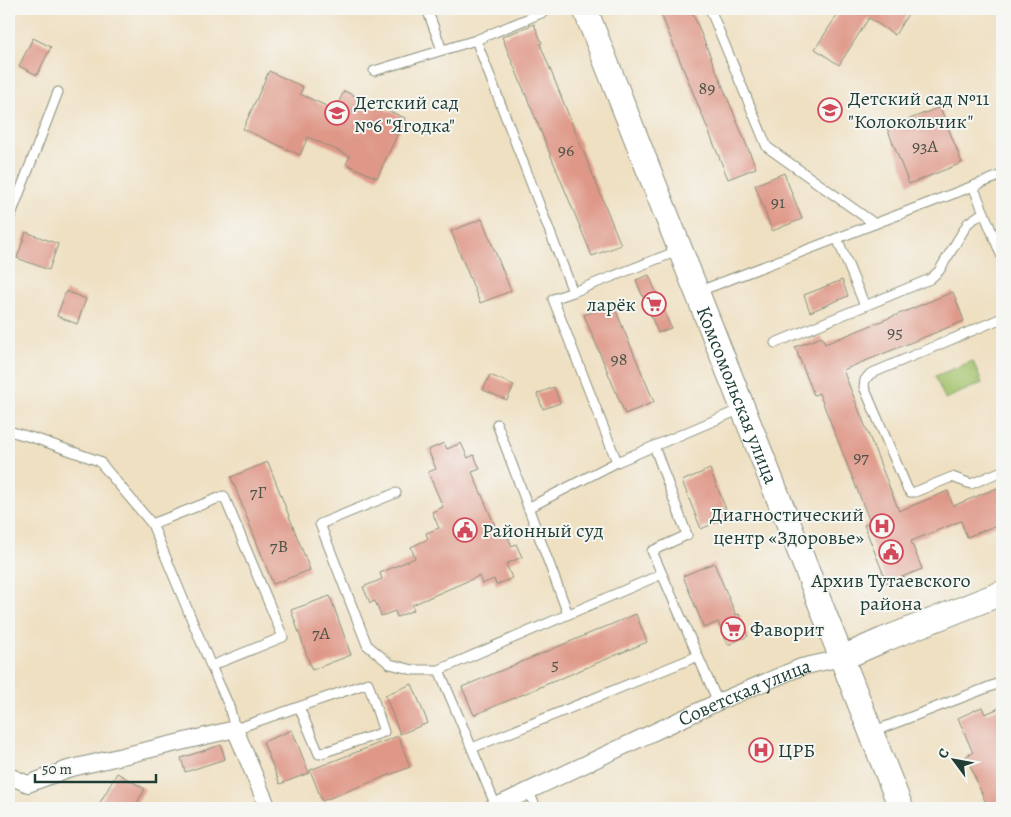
<svg xmlns="http://www.w3.org/2000/svg" width="1011" height="817" viewBox="0 0 1011 817" font-family="Alegreya,serif">
<rect width="100%" height="100%" fill="#f6f6f2"/>
<filter id="ink" filterUnits="userSpaceOnUse"><feTurbulence type="fractalNoise" baseFrequency=".02" numOctaves="2"/><feDisplacementMap in="SourceGraphic" scale="10" xChannelSelector="R" yChannelSelector="G"/><feConvolveMatrix kernelMatrix="1 2 1 2 8 2 1 2 1" color-interpolation-filters="sRGB"/></filter>
<filter id="wash" filterUnits="userSpaceOnUse"><feTurbulence type="fractalNoise" baseFrequency=".0096" numOctaves="4" result="noise"/><feDisplacementMap in="SourceGraphic" scale="20" xChannelSelector="R" yChannelSelector="G"/><feGaussianBlur stdDeviation="1.12" result="paint"/><feColorMatrix in="noise" values="0 0 0 0 0 0 0 0 0 0 0 0 0 0 0 0 0 1.4 0 .05"/><feComposite in="paint" operator="in"/></filter>
<g filter="url(#wash)">
<rect width="100%" height="100%" fill="#efe0c2"/>
<!-- green -->
<path fill="#a1c26b" stroke="#608050" d="M973,361L982,383L945,399L935,376Z"/>
<g id="blocks">
<!-- building -->
<path fill="#df9888" d="M659,9H691L756,168L728,179Z
M841,9H911L895,35L869,18L839,65L815,49Z
M534,24L542,43L540,44L621,245L592,256L502,37Z
M33,38L51,47L37,75L19,66Z
M269,71L303,87L300,94L335,110L344,91L405,118L377,178L346,164L350,156L308,137L300,155L243,129Z
M940,107L962,163L909,184L887,128Z
M784,173L802,219L772,231L755,185Z
M482,219L511,291L480,303L451,231Z
M26,232L58,244L49,270L17,258Z
M649,275L671,328L658,333L636,280Z
M842,280L848,296L810,312L804,295Z
M66,291L86,299L77,324L57,316Z
M953,292L964,321L843,370L899,511L948,491L953,506L1002,486V523L967,537L961,521L911,541L922,569L887,583L864,525L870,522L819,393L814,395L795,347L822,337L825,344Z
M613,304L654,402L625,414L584,315Z
M490,375L514,385L507,400L483,390Z
M554,387L560,403L543,409L537,394Z
M444,443L447,449L461,443L468,458L474,455L480,469L472,472L499,535L506,532L512,546L516,544L522,557L506,564L512,578L496,585L494,579L482,584L479,576L412,605L414,610L397,617L395,611L381,616L375,601L370,603L363,587L382,579L380,573L415,558L411,547L428,539L426,533L439,528L432,512L443,507L428,472L436,469L428,450Z
M268,462L310,570L273,584L231,477Z
M710,469L729,517L701,529L682,481Z
M714,563L736,615L739,614L748,636L728,645L718,622L704,628L683,576Z
M330,596L351,655L312,670L291,610Z
M636,614L647,642L474,715L462,687Z
M412,684L428,723L400,734L385,695Z
M982,707L985,714L1002,707V741L997,743L1002,756V808H988L966,756L973,753L958,718Z
M292,730L309,773L280,784L263,742Z
M398,736L410,767L322,801L310,770Z
M221,745L225,759L185,772L181,758Z
M117,773L145,789L134,808H97Z"/>
</g>
</g>
<g filter="url(#ink)">
<use href="#blocks" fill-opacity="0" stroke="#878e7b" stroke-width="1"/>
<g fill="none" stroke-linecap="round" stroke-linejoin="round">
<!-- lane casing -->
<g stroke="#878e7b" stroke-width="11">
<path id="lane" d="M427,9L442,50
M551,9L476,40L573,292L553,299L617,462L741,409
M710,9L767,147L875,224
M374,71L476,40
M973,186L1002,257
M9,220L58,92
M837,238L865,306
M573,292L680,250
M697,292L1002,175
M1002,318L870,374L865,380L864,387L907,488L910,492H915L952,477L971,484L1002,471
M775,343L930,279L939,271L968,223L984,212
M497,424L568,614
M9,431L37,439L99,461L152,524L211,666L229,706L235,729L368,683L384,732L319,754L299,707
M396,493L320,524L367,645L390,664L413,670H439
M528,508L617,462
M152,524L224,496L283,637L211,666
M662,574L718,702
M872,732L1002,682
M472,748L698,656
M529,792L536,808
M496,806L439,670L662,574L652,551L687,535L654,446"/>
</g>
<!-- street casing -->
<g stroke="#878e7b" stroke-width="18">
<g id="street">
<path d="M9,776L28,784L68,769L235,729L268,808"/>
<path id="s1" d="M492,808L718,702L801,667L842,658"/>
</g>
</g>
<!-- secondary casing -->
<g stroke="#878e7b" stroke-width="26">
<g id="secondary">
<path id="s2" d="M585,9L901,808"/>
<path d="M842,658L883,640L1002,593"/>
</g>
</g>
<!-- lane -->
<use href="#lane" stroke="#fff" stroke-width="9"/>
<!-- street -->
<use href="#street" stroke="#fff" stroke-width="16"/>
<!-- secondary -->
<use href="#secondary" stroke="#fff" stroke-width="24"/>
</g>
</g>
<!-- icons -->
<defs>
<g id="school-ring" transform="scale(1.25)"><circle r="9.5" fill="#f6f6f2" stroke="#d1495b" stroke-width="1.5"/><path d="M0-5L7-2L0 1L-7-2ZM-4 1L0 2.5L4 1V4Q0 6-4 4Z" fill="#d1495b"/></g>
<g id="supermarket-ring" transform="scale(1.25)"><circle r="9.5" fill="#f6f6f2" stroke="#d1495b" stroke-width="1.5"/><path d="M-6-5.5h2.5l.6 2H6L4.5 2H-2.5L-4.4-4H-6ZM-1.5 3.2a1.3 1.3 0 1 0 .1 0ZM3 3.2a1.3 1.3 0 1 0 .1 0Z" fill="#d1495b"/></g>
<g id="hospital-ring" transform="scale(1.25)"><circle r="9.5" fill="#f6f6f2" stroke="#d1495b" stroke-width="1.5"/><path d="M-5-5h3v3.5h4V-5h3V5h-3V1.5h-4V5h-3Z" fill="#d1495b"/></g>
<g id="civic-ring" transform="scale(1.25)"><circle r="9.5" fill="#f6f6f2" stroke="#d1495b" stroke-width="1.5"/><path d="M-.6-6.5H3V-4.5H.6V-3L4-1V1h2V6H-6V1h2V-1L-.6-3ZM-1.2 2.5V6h2.4V2.5Z" fill="#d1495b"/></g>
</defs>
<g fill-rule="evenodd">
<use href="#school-ring" x="830" y="110"/>
<use href="#school-ring" x="337" y="113"/>
<use href="#supermarket-ring" x="654" y="304"/>
<use href="#hospital-ring" x="882" y="526"/>
<use href="#civic-ring" x="465" y="530"/>
<use href="#civic-ring" x="891" y="552"/>
<use href="#supermarket-ring" x="733" y="629"/>
<use href="#hospital-ring" x="761" y="750"/>
</g>
<g text-anchor="middle" stroke-width="4" stroke-linejoin="round" paint-order="stroke">
<!-- number labels -->
<g font-size="18" fill="#4f5449">
<text x="707" y="94">89</text>
<text x="925" y="152">93А</text>
<text x="566" y="156">96</text>
<text x="778" y="208">91</text>
<text x="895" y="338">95</text>
<text x="619" y="365">98</text>
<text x="861" y="463">97</text>
<text x="258" y="498">7Г</text>
<text x="279" y="552">7В</text>
<text x="321" y="639">7А</text>
<text x="555" y="670">5</text>
</g>
<!-- poi labels -->
<g font-size="20" fill="#1f3d34" stroke="#f6f6f2" text-anchor="start">
<text x="848" y="105">Детский сад №11<tspan x="848" dy="23">"Колокольчик"</tspan></text>
<text x="354" y="109">Детский сад<tspan x="354" dy="23">№6 "Ягодка"</tspan></text>
<text x="636" y="311" text-anchor="end">ларёк</text>
<text x="864" y="521" text-anchor="end">Диагностический<tspan x="864" dy="23">центр «Здоровье»</tspan></text>
<text x="482" y="537">Районный суд</text>
<text x="891" y="587" text-anchor="middle">Архив Тутаевского<tspan x="891" dy="23">района</tspan></text>
<text x="750" y="636">Фаворит</text>
<text x="778" y="757">ЦРБ</text>
</g>
<!-- street labels -->
<g font-size="20" fill="#1f3d34" stroke="#f6f6f2">
<text dy="7" stroke="none"><textPath href="#s2" startOffset="415">Комсомольская улица</textPath></text>
<text dy="7" stroke="none"><textPath href="#s1" startOffset="278">Советская улица</textPath></text>
</g>
</g>
<!-- margin -->
<rect width="1011" height="817" fill="none" stroke="#f6f6f2" stroke-width="30"/>
<!-- north arrow -->
<g transform="translate(954 760) rotate(302)" stroke="#f6f6f2" stroke-width="4" paint-order="stroke">
<path d="M0-4L9 19L0 12L-9 19Z" fill="#1f3d34"/>
<text y="-8" font-size="14" font-weight="bold" text-anchor="middle" fill="#1f3d34">С</text>
</g>
<!-- scale -->
<path d="M35 774v8h121v-8" fill="none" stroke="#1f3d34" stroke-width="2.5"/>
<text x="42" y="774" font-size="15" fill="#1f3d34" stroke="#f6f6f2" stroke-width="4" paint-order="stroke">50 m</text>
</svg>
